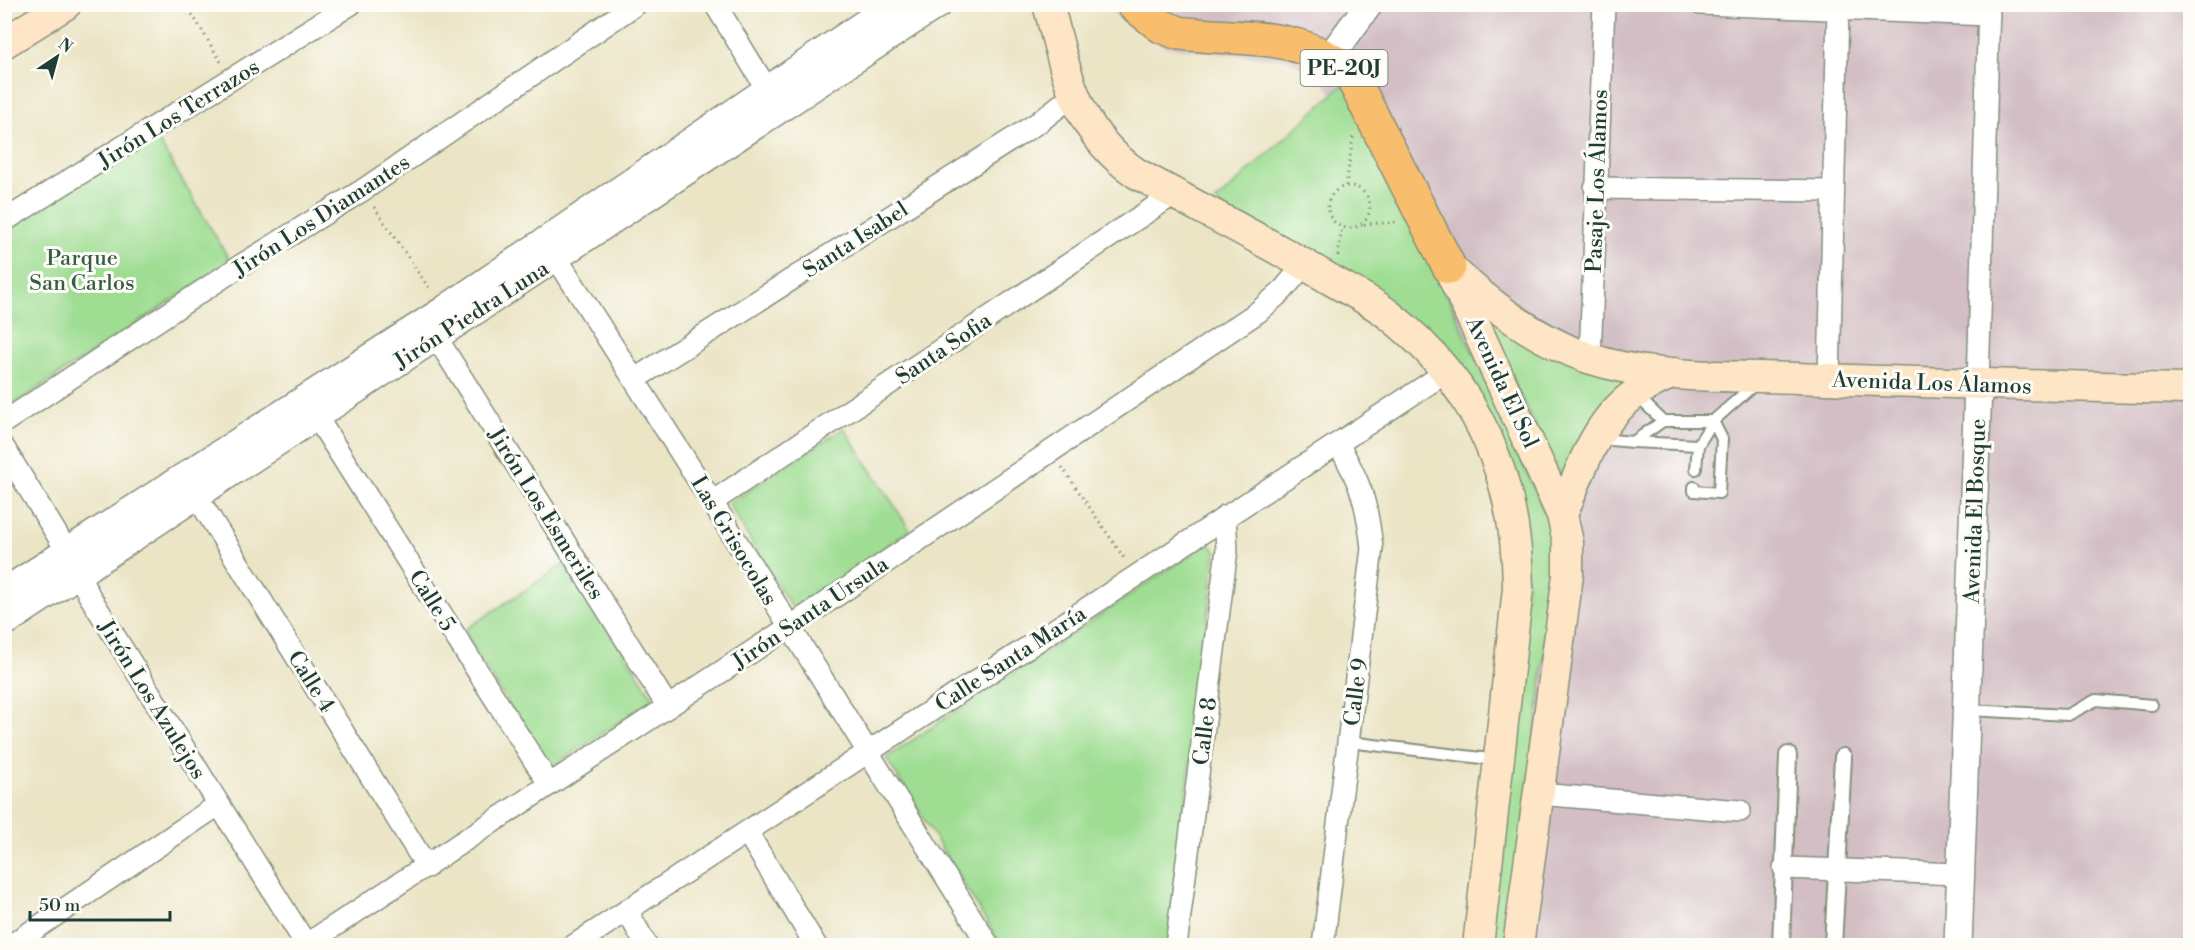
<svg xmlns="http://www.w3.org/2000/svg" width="2195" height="950" viewBox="0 0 2195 950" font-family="'Libre Bodoni',serif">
<rect width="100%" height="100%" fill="#fdfcf7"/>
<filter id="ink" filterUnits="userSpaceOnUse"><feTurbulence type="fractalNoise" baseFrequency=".0167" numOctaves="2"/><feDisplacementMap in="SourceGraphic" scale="12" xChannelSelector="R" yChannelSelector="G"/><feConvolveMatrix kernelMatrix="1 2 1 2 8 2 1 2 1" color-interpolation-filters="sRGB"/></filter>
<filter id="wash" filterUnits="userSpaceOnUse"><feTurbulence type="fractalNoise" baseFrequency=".008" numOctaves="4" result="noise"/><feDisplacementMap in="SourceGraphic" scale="24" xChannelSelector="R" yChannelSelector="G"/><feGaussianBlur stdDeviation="1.35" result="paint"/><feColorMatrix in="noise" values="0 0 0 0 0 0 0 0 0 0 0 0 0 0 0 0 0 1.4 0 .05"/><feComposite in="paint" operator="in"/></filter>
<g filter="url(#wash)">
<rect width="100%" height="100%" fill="#ebe4c5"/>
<!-- industrial -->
<path fill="#d2bec4" d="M1106,5H2190V945H1499L1538,606L1385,177L1325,83L1289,60L1165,47L1120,20Z"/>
<!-- green -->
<path fill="#9edd92" stroke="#5e8d63" stroke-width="1.5" d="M1342,86L1354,88L1558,542L1510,945H1485L1527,582L1469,384L1215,202Z
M155,135L231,262L5,410V230Z
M1476,308L1632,374L1565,485Z
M844,428L910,530L794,611L728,504Z
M1208,543L1216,551L1168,945H1001L886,758Z
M566,563L654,699L549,769L463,631Z"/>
</g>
<g filter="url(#ink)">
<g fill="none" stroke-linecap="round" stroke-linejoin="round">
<!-- service casing -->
<g stroke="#85907c" stroke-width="14">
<path id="service" d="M1636,395L1663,421H1713L1755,384
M1600,439L1633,442L1663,421
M1633,442L1698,445L1713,421
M1696,469L1698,445
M1694,487V491L1719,493L1722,439L1713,421
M1968,710L2068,715L2096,700L2152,705
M1349,742L1498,760"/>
</g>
<!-- pedestrian casing -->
<g stroke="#85907c" stroke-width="20">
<path id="pedestrian" d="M1781,946L1788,755
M1833,946L1843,757"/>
</g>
<!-- minor casing -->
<g stroke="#85907c" stroke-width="24">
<path id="minor" d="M715,4L768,91
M1701,4L1989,15
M1595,188L1832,191
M4,221L351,4
M556,257L712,502L989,946
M428,324L668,707
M1590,358L1604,4
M635,379L1039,122L1073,95
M1829,379L1838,9
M1978,385L1989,4
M316,416L549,784
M4,422L240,266L363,190L636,4
M4,448L67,551L89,595L307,946
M196,495L427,867
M712,502L1174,194
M1539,794L1740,811
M747,832L816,946
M1784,868L1961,874
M627,911L647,946
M10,946L218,805
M304,946L800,620L1258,312L1283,290L1305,264
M573,946L1448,371
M1176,946L1227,549L1225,516
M1323,946L1372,548C1367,503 1361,483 1338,444"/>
</g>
<!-- tertiary casing -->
<g stroke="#85907c" stroke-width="30">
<path id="tertiary" d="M1330,57L1369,4
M4,592L444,310L893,4
M4,623L938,4
M1958,946L1978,385"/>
</g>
<!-- secondary casing -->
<g stroke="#85907c" stroke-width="33">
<path id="secondary" d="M1048,4C1067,73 1074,130 1136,173C1201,209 1268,242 1331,280C1350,291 1372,301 1389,315C1477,384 1517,478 1518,588L1478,946
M4,43L66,4
M1449,267C1490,305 1535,339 1588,358C1653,380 1728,375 1796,378C1927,383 2059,386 2190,389
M1453,277L1562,515L1568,542V575L1518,946
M1562,515C1589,450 1602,400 1674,373"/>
</g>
<!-- primary casing -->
<g stroke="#85907c" stroke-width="36">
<path id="primary" d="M1133,4L1161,26L1179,33C1243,41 1297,30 1350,73L1449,267"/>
</g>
<!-- path -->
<path stroke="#85907c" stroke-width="3" stroke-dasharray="1.5 4.5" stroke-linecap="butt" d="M186,4L221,62
M1328 207a21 21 0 1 1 42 0a21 21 0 1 1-42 0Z
M1346,186L1353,137
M374,207L431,291
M1364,224L1399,222
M1338,256L1342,227
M1062,467L1126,561"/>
<!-- service -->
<use href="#service" stroke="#fff" stroke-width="10"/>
<!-- pedestrian -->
<use href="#pedestrian" stroke="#fff" stroke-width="16"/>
<!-- minor -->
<use href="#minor" stroke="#fff" stroke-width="21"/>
<!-- tertiary -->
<use href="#tertiary" stroke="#fff" stroke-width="27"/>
<!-- secondary -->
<use href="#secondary" stroke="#fde5c5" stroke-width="30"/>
<!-- primary -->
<use href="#primary" stroke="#f9be6d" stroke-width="33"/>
</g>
</g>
<g text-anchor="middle" stroke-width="6" stroke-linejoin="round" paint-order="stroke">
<!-- shield labels -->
<rect fill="#fdfcf7" stroke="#62766e" stroke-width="1.5" x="1300.5" y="50" width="87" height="36" rx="4.5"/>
<g font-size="21" font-weight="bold" fill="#1f3d34">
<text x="1344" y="75">PE-20J</text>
</g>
<!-- street labels -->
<g font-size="22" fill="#1f3d34" stroke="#fdfcf7">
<text transform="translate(178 113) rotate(-32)" y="8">Jirón Los Terrazos</text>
<text transform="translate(1596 181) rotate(-88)" y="8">Pasaje Los Álamos</text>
<text transform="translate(321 215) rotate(-33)" y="8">Jirón Los Diamantes</text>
<text transform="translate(855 239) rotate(-33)" y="8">Santa Isabel</text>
<text transform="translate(471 314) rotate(-33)" y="8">Jirón Piedra Luna</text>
<text transform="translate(943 348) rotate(-34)" y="8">Santa Sofia</text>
<text transform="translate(1503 382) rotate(65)" y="8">Avenida El Sol</text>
<text transform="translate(1932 382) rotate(2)" y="8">Avenida Los Álamos</text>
<text transform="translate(1974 511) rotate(-88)" y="8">Avenida El Bosque</text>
<text transform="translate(547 513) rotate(58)" y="8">Jirón Los Esmeriles</text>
<text transform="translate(735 540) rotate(59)" y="8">Las Grisocolas</text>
<text transform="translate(433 600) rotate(58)" y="8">Calle 5</text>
<text transform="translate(810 612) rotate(-34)" y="8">Jirón Santa Ursula</text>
<text transform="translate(1010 658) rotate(-33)" y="8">Calle Santa María</text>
<text transform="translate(312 681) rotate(58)" y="8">Calle 4</text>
<text transform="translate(1355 692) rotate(-83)" y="8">Calle 9</text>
<text transform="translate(153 699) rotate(58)" y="8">Jirón Los Azulejos</text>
<text transform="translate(1204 731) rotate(-83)" y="8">Calle 8</text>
</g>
<!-- park labels -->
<g font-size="22" fill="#385d47" stroke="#fdfcf7">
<text x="82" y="265">Parque<tspan x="82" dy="25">San Carlos</tspan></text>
</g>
</g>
<!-- margin -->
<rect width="2195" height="950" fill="none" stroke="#fdfcf7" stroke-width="24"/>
<!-- north arrow -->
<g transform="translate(57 57) rotate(36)" stroke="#fdfcf7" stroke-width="4.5" paint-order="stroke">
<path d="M0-4.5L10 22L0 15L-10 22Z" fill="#1f3d34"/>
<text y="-9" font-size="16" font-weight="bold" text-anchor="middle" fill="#1f3d34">N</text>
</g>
<!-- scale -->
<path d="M30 911v9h140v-9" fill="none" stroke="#1f3d34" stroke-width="3"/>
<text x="39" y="911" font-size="18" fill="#1f3d34" stroke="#fdfcf7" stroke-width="4.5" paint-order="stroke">50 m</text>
</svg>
